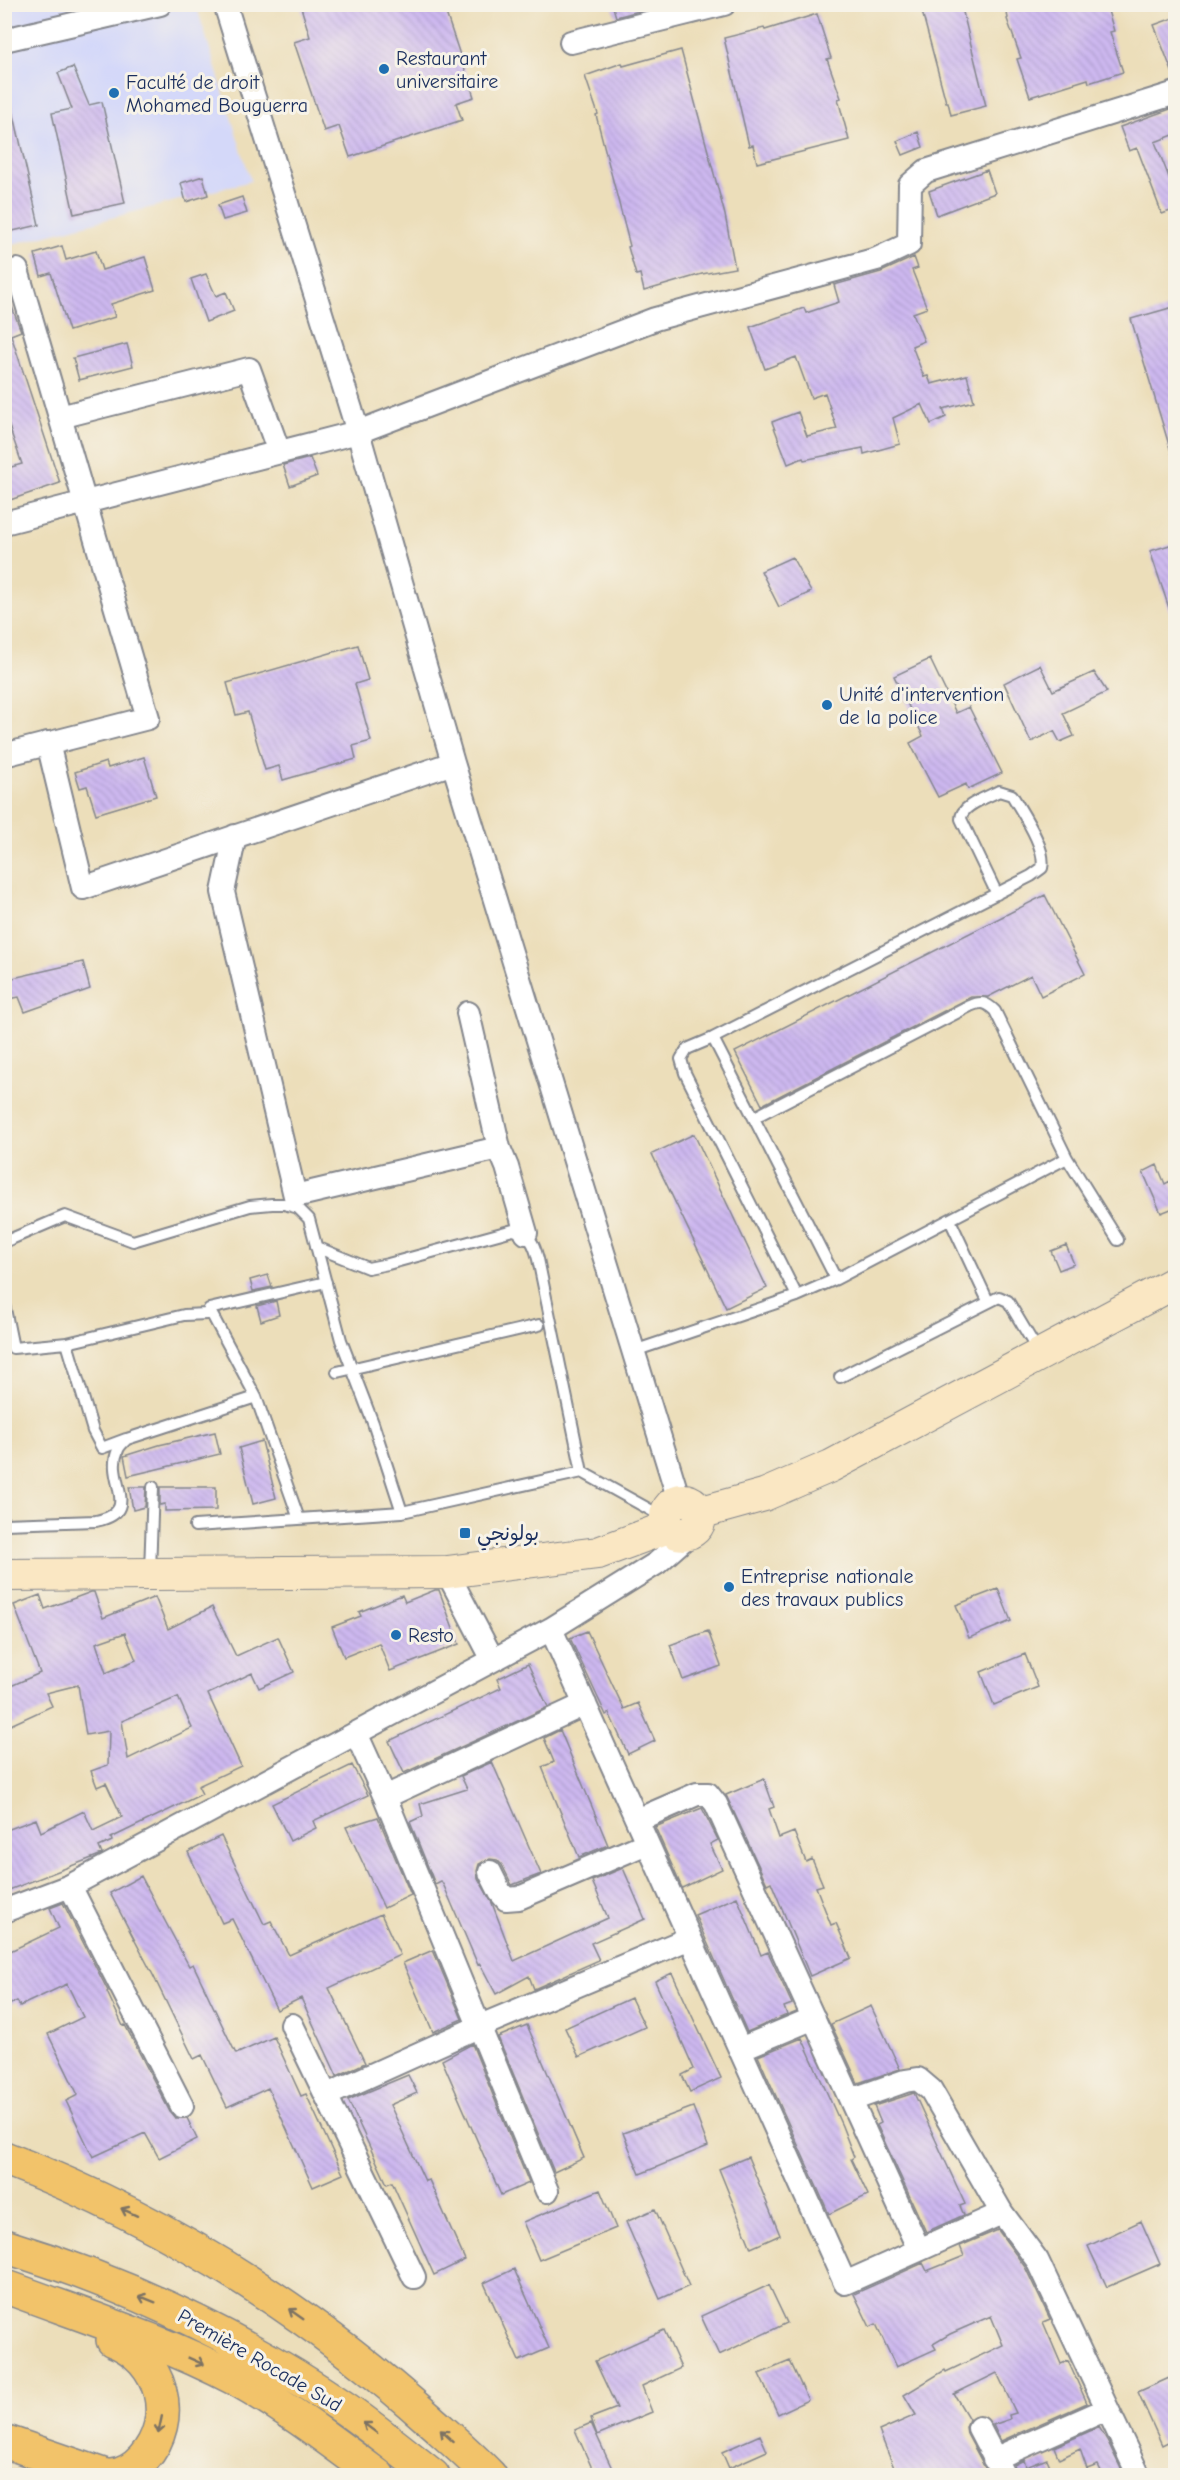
<svg xmlns="http://www.w3.org/2000/svg" width="1180" height="2480" viewBox="0 0 1180 2480" font-family="'Comic Neue','Playpen Sans Arabic',sans-serif">
<defs>
<pattern id="building-back-hatch" width="6" height="6" patternUnits="userSpaceOnUse" patternTransform="scale(1.5)"><rect width="6" height="6" fill="#cdb8ef"/><path d="M-1 5l2 2M0 0l6 6M5-1l2 2" fill="none" stroke="#af9ecf"/></pattern>
</defs>
<rect width="100%" height="100%" fill="#f7f3e8"/>
<filter id="ink" filterUnits="userSpaceOnUse"><feTurbulence type="fractalNoise" baseFrequency=".0167" numOctaves="2"/><feDisplacementMap in="SourceGraphic" scale="12" xChannelSelector="R" yChannelSelector="G"/><feConvolveMatrix kernelMatrix="1 2 1 2 8 2 1 2 1" color-interpolation-filters="sRGB"/></filter>
<filter id="wash" filterUnits="userSpaceOnUse"><feTurbulence type="fractalNoise" baseFrequency=".008" numOctaves="4" result="noise"/><feDisplacementMap in="SourceGraphic" scale="24" xChannelSelector="R" yChannelSelector="G"/><feGaussianBlur stdDeviation="1.35" result="paint"/><feColorMatrix in="noise" values="0 0 0 0 0 0 0 0 0 0 0 0 0 0 0 0 0 1.4 0 .05"/><feComposite in="paint" operator="in"/></filter>
<g filter="url(#wash)">
<rect width="100%" height="100%" fill="#ecdeba"/>
<!-- built -->
<path fill="#d4d8f9" d="M5,5H196L251,181L5,246Z"/>
<g id="blocks">
<!-- building -->
<path fill="url(#building-back-hatch)" fill-rule="evenodd" d="M300,4H443L474,97L456,103L462,120L350,157L339,126L324,131L294,42L310,37Z
M612,4H662V5L616,17Z
M920,4H961L986,106L951,115L948,102H946Z
M1005,4H1106L1114,31L1110,32L1123,72L1089,83L1088,79L1030,97L1017,59L1021,58L1007,19L1008,18Z
M817,14L831,58L827,59L841,98L838,99L849,140L757,163L753,145L749,146L724,38L764,28L765,30Z
M1176,17V79H1175L1154,25Z
M681,50L725,215L735,268L702,274L644,291L640,274L636,275L628,247L630,246L596,115L598,114L585,76L622,63L623,66Z
M73,67L89,105L102,102L125,203L74,214L52,113L72,109L58,73Z
M4,102H11L39,225L4,233Z
M1176,107V134L1155,142L1176,195V209L1162,214L1137,148L1129,151L1120,127Z
M918,132L923,147L903,155L897,141Z
M987,170L995,193L937,215L929,191Z
M203,176L208,195L186,202L181,183Z
M242,197L247,213L223,220L218,205Z
M62,246L66,260L96,251L102,270L145,257L155,290L111,304L115,317L69,331L51,273L41,276L35,254Z
M914,257L918,268L912,270L927,308L913,313L924,341L912,346L924,377L928,376L931,384L967,375L974,401L943,409L946,417L931,424L922,404L893,418L900,444L864,454L863,448L804,460L803,458L788,464L772,422L798,412L807,436L837,429L825,393L811,398L796,357L765,369L750,327L804,308L806,313L839,302L834,285L881,272Z
M206,274L216,296L226,292L234,311L206,322L191,279Z
M6,291L21,331L11,335L60,483L10,500L4,484V469L22,464L4,412Z
M1170,308L1176,327V455H1172L1131,319Z
M127,344L133,366L79,380L73,358Z
M310,458L317,476L290,486L283,465Z
M1176,543V620H1173L1150,551Z
M792,557L811,592L779,607L761,571Z
M358,645L368,680L355,684L371,741L353,746L356,759L283,780L279,766L265,770L248,712L236,715L227,683Z
M930,659L956,713L969,707L1002,773L968,789L966,784L938,797L910,743L923,736L894,676Z
M1040,665L1053,691L1094,672L1107,692L1063,713L1074,736L1060,742L1054,731L1031,742L1004,683Z
M144,757L156,796L96,814L87,786L80,788L75,772L106,762L108,768Z
M1045,895L1085,974L1041,996L1031,975L988,997H971L762,1105L735,1052Z
M83,962L90,989L25,1012L19,997L4,1000V980Z
M694,1134L767,1288L726,1308L652,1154Z
M1157,1165L1165,1184L1170,1181L1176,1193V1207L1161,1213L1143,1172Z
M1066,1245L1074,1264L1059,1270L1051,1251Z
M268,1275L272,1287L253,1291L250,1280Z
M276,1301L279,1315L261,1321L257,1306Z
M215,1432L220,1454L128,1476L124,1456L159,1445Z
M262,1441L276,1498L253,1504L239,1448Z
M129,1487H146L145,1507L133,1510Z
M160,1487H216V1510L165,1511V1504L160,1505Z
M998,1589L1011,1621L969,1638L956,1605Z
M435,1590H439L459,1644L390,1671L379,1643L344,1657L332,1627L361,1616L359,1612L402,1595L405,1602Z
M91,1592H94L103,1618L155,1597L168,1629L212,1607L236,1656L278,1637L294,1672L259,1688L252,1673L208,1694L241,1766L198,1786L202,1794L111,1838L112,1841L99,1847L102,1854L97,1856L4,1892V1831L36,1819L41,1832L84,1811L93,1831L122,1817L106,1783L97,1787L91,1771L108,1765L109,1731L86,1735L78,1685L46,1693L52,1706L4,1728V1689L40,1673L14,1605L40,1595L45,1609ZM125,1633L136,1660L106,1673L96,1643ZM178,1697L192,1728L128,1759L122,1721Z
M587,1631L624,1709L638,1703L655,1741L628,1754L609,1713L606,1715L570,1638Z
M708,1631L721,1666L683,1680L670,1645Z
M1025,1654L1038,1687L994,1705L981,1672Z
M528,1664L548,1707L404,1773L389,1741L501,1688L497,1679Z
M560,1730L608,1845L579,1857L542,1767L554,1762L544,1738Z
M492,1762L541,1874L512,1885L502,1865L497,1860L490,1859L479,1864L477,1871L478,1878L492,1903L514,1961L608,1918L592,1881L623,1868L645,1919L591,1943L599,1960L534,1989L529,1976L496,1994L480,1964L478,1965L444,1886L441,1881L435,1884L410,1822L423,1816L420,1804L467,1789L461,1776Z
M352,1765L368,1795L313,1821L316,1828L290,1841L272,1804Z
M764,1779L774,1807L769,1809L779,1838L794,1832L806,1862L812,1859L823,1885L816,1887L831,1925L836,1923L851,1958L810,1976L771,1882L767,1884L726,1795Z
M702,1808L718,1840L710,1844L722,1869L682,1888L655,1827Z
M378,1817L411,1895L384,1908L346,1827Z
M221,1836L264,1924L271,1921L289,1955L381,1914L400,1955L329,1988L365,2063L337,2076L301,1998L277,2010L232,1919L222,1923L188,1852Z
M141,1876L189,1966L193,1964L236,2054L274,2037L301,2096L306,2094L343,2174L313,2187L268,2088L227,2107L202,2055L194,2059L153,1975L110,1893Z
M737,1897L761,1955L768,1952L792,2004L784,2007L787,2015L747,2032L695,1915Z
M63,1903L108,1991L107,1992L123,2026L125,2025L170,2112L175,2118H187L197,2139L159,2158L145,2133L93,2157L66,2101L78,2095L48,2034L83,2017L67,1984L20,2006L17,2001L4,2007V1954L59,1928L50,1908Z
M433,1950L462,2019L433,2032L403,1963Z
M672,1973L721,2078L690,2092L682,2075L694,2069L655,1981Z
M631,1998L645,2027L579,2057L565,2028Z
M871,2006L900,2069L858,2083L831,2024Z
M527,2025L584,2158L554,2172L498,2037Z
M802,2038L842,2126L854,2157L851,2159L868,2195L829,2214L758,2056Z
M472,2044L529,2183L501,2195L442,2060Z
M408,2075L417,2093L390,2105L425,2181L429,2180L465,2260L434,2275L392,2182L387,2184L348,2100Z
M914,2093L965,2204L960,2206L964,2215L926,2232L877,2125L881,2123L874,2106Z
M693,2107L708,2146L640,2174L623,2133Z
M748,2157L780,2235L751,2248L719,2169Z
M600,2190L616,2228L539,2260L523,2222Z
M655,2209L689,2286L660,2299L626,2222Z
M1141,2221L1160,2264L1107,2287L1088,2246Z
M998,2230L1025,2267L1050,2319L1043,2322L1061,2364L1068,2361L1087,2403L1001,2441L993,2425L1010,2419L1009,2415L1016,2413L997,2373L954,2394L969,2419L966,2427L967,2434L989,2475H897L879,2431L916,2415L904,2395L945,2370L946,2372L1003,2345L991,2316L950,2334L933,2344L936,2349L896,2367L876,2324L870,2327L854,2294L923,2263L927,2271L964,2256L960,2246Z
M514,2269L549,2348L519,2361L484,2283Z
M769,2285L787,2323L719,2355L701,2316Z
M664,2330L681,2368L642,2386L652,2412L597,2435L591,2418L617,2408L595,2361Z
M790,2361L808,2400L778,2414L759,2374Z
M1176,2375V2438L1162,2445L1138,2392Z
M591,2423L615,2475H595L575,2430Z
M1099,2427L1107,2440L1124,2475H1103L1098,2465L1087,2469L1080,2449L1059,2459L1054,2447Z
M760,2435L767,2451L729,2468L722,2452Z
M1047,2459L1054,2475H1017L1014,2465L1024,2460L1026,2467Z"/>
</g>
</g>
<g filter="url(#ink)">
<use href="#blocks" fill-opacity="0" stroke="#84868c" stroke-width="1.5"/>
<g fill="none" stroke-linecap="round" stroke-linejoin="round">
<!-- lane casing -->
<g stroke="#84868c" stroke-width="14">
<path id="lane" d="M713,1038L836,1279
M755,1117L970,1006C981,1001 986,1002 995,1011L1067,1158L1118,1240
M950,1220L988,1301
M4,1242L65,1216L133,1241L250,1206L272,1204H284L298,1208L309,1219L341,1340L373,1423L402,1512
M797,1296L685,1073L681,1059L687,1049L713,1038L1031,876L1042,868C1047,848 1022,813 1012,795L999,791C988,797 961,805 961,819L997,894
M4,1304L13,1348L67,1343L184,1315L207,1314L209,1309L326,1282
M209,1309L256,1397L299,1519
M67,1343L93,1431L102,1448L126,1439
M634,1351L797,1296L836,1279L1067,1158
M337,1372L539,1325
M840,1377L999,1297L1008,1301L1039,1353
M582,1472L665,1518
M4,1524L96,1521C144,1511 104,1480 118,1450C119,1446 124,1442 127,1439L256,1397
M195,1526L402,1512L582,1472L538,1259C534,1243 530,1234 513,1230L388,1264L368,1268L316,1247
M150,1571L153,1487"/>
</g>
<!-- street casing -->
<g stroke="#84868c" stroke-width="26">
<path id="street" d="M225,4L358,432L453,763L679,1500
M4,40L160,4
M571,42L724,4
M4,274L17,270L148,718L4,755
M60,417L249,369L279,452
M4,523L358,432L655,319L877,259L909,244L910,185L926,171L1176,93
M48,743L83,888L453,763
M235,836L223,892L295,1196L499,1148
M468,1013L499,1148L507,1167L526,1233
M447,1572L493,1660
M551,1629L845,2283L1002,2213L1037,2260L1139,2476
M356,1733L385,1797L547,2191
M385,1797L585,1704
M637,1820L697,1794H708L716,1804L919,2250
M490,1872L500,1892L506,1899L519,1898L647,1843
M70,1886L182,2106
M4,1911L70,1886L551,1629L657,1563L692,1532
M292,2025L414,2277
M740,2049L814,2018
M327,2095L478,2027L690,1938
M851,2100L905,2081L918,2079L931,2090L1002,2213
M979,2428L1004,2476
M994,2459L1107,2409"/>
</g>
<!-- secondary casing -->
<g stroke="#84868c" stroke-width="34">
<path id="secondary" d="M666 1517a17 17 0 1 1 34 0a17 17 0 1 1-34 0Z
M699,1513L764,1495L831,1466L1176,1282
M4,1575L447,1572L598,1553L668,1527"/>
</g>
<!-- highway casing -->
<g stroke="#84868c" stroke-width="36">
<path id="highway" d="M4,2158C162,2219 304,2307 430,2420C450,2438 471,2456 490,2476
M4,2246C125,2283 242,2338 346,2409C376,2430 404,2453 433,2476
M4,2286C81,2315 161,2340 234,2378C284,2405 332,2442 378,2476
M4,2441L106,2476
M111,2476C124,2475 134,2469 143,2459C179,2419 162,2358 113,2340"/>
</g>
<!-- lane -->
<use href="#lane" stroke="#fff" stroke-width="10"/>
<!-- street -->
<use href="#street" stroke="#fff" stroke-width="22"/>
<!-- secondary -->
<use href="#secondary" stroke="#fae7c3" stroke-width="32"/>
<!-- highway -->
<use href="#highway" stroke="#f2c36a" stroke-width="33"/>
</g>
<!-- one-way arrows -->
<defs><path id="oneway-shaft" d="M-6 0H5M1.5-3L5.5 0L1.5 3" fill="none" stroke-width="1.6" stroke-linecap="round" stroke-linejoin="round" transform="scale(1.5)"/></defs>
<g stroke="#7c7263">
<use href="#oneway-shaft" transform="translate(129 2212) rotate(-155)"/>
<use href="#oneway-shaft" transform="translate(147 2299) rotate(-158)"/>
<use href="#oneway-shaft" transform="translate(296 2314) rotate(-145)"/>
<use href="#oneway-shaft" transform="translate(196 2361) rotate(24)"/>
<use href="#oneway-shaft" transform="translate(160 2425) rotate(102)"/>
<use href="#oneway-shaft" transform="translate(370 2428) rotate(-143)"/>
<use href="#oneway-shaft" transform="translate(447 2436) rotate(-138)"/>
</g>
</g>
<!-- markers -->
<g fill="#1f6fb2" stroke="#f7f3e8" stroke-width="2">
<circle cx="384" cy="69" r="6"/>
<circle cx="114" cy="93" r="6"/>
<circle cx="827" cy="705" r="6"/>
<rect x="459" y="1527" width="12" height="12" rx="3"/>
<circle cx="729" cy="1587" r="6"/>
<circle cx="396" cy="1635" r="6"/>
</g>
<g text-anchor="middle" stroke-width="6" stroke-linejoin="round" paint-order="stroke">
<!-- poi labels -->
<g font-size="20" fill="#1b2f5e" stroke="#f7f3e8" text-anchor="start">
<text x="396" y="65">Restaurant<tspan x="396" dy="23">universitaire</tspan></text>
<text x="126" y="89">Faculté de droit<tspan x="126" dy="23">Mohamed Bouguerra</tspan></text>
<text x="839" y="701">Unité d'intervention<tspan x="839" dy="23">de la police</tspan></text>
<text x="477" y="1540">بولونجي</text>
<text x="741" y="1583">Entreprise nationale<tspan x="741" dy="23">des travaux publics</tspan></text>
<text x="408" y="1642">Resto</text>
</g>
<!-- street labels -->
<g font-size="20" fill="#1b2f5e" stroke="#f7f3e8">
<text transform="translate(260 2360) rotate(30)" y="7">Première Rocade Sud</text>
</g>
</g>
<!-- margin -->
<rect width="1180" height="2480" fill="none" stroke="#f7f3e8" stroke-width="24"/>
</svg>
